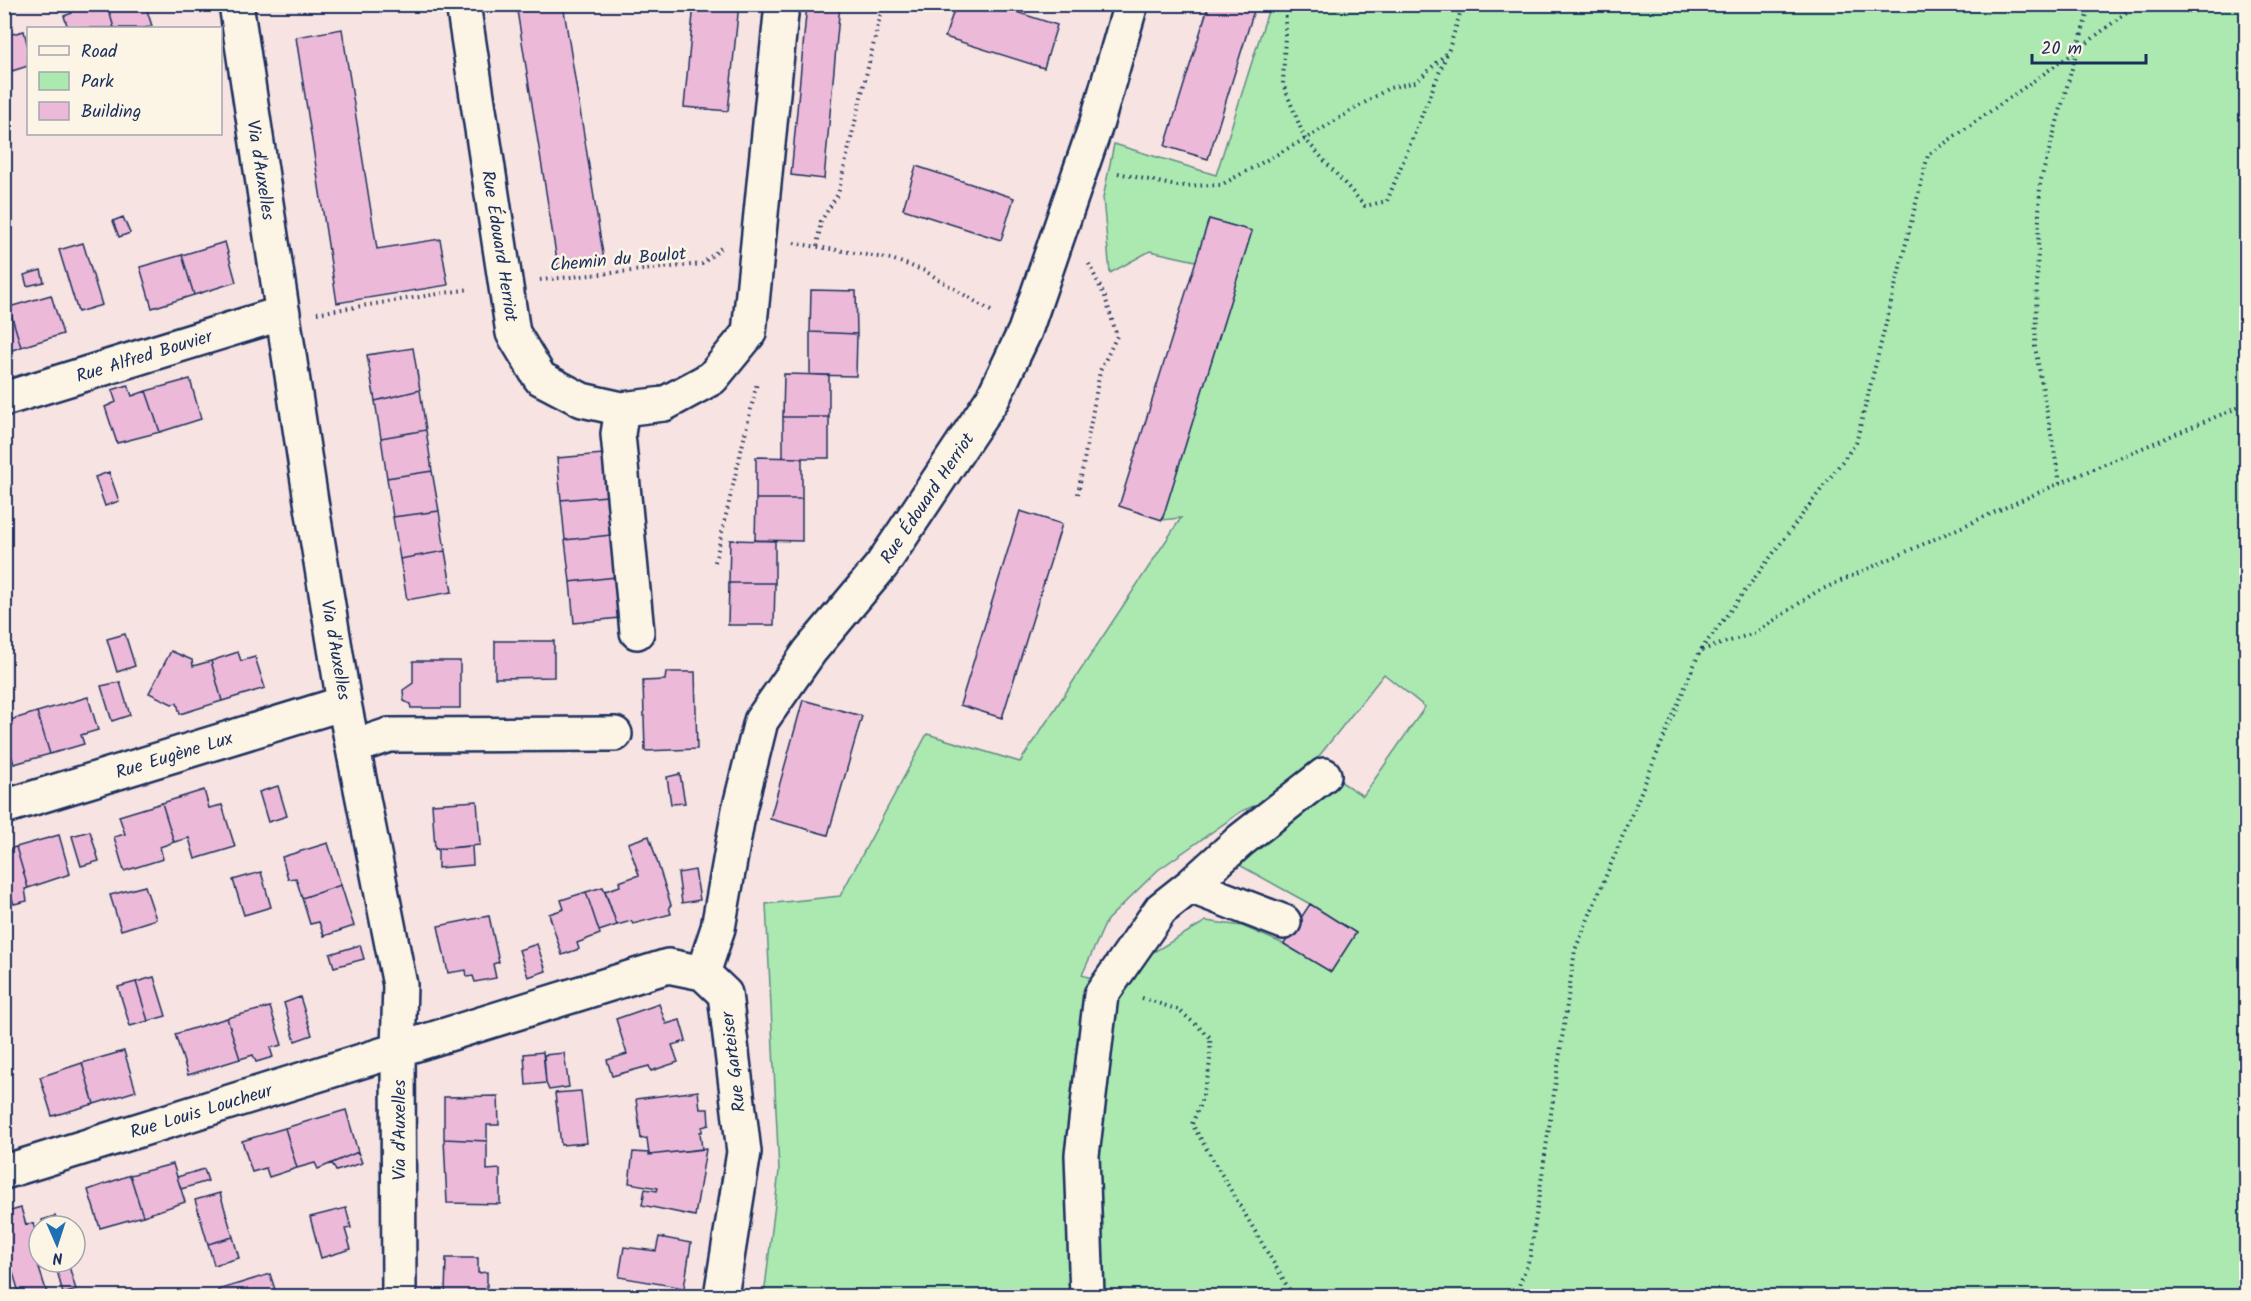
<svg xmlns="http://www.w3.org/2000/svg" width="2251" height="1301" viewBox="0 0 2251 1301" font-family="Kalam,sans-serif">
<rect width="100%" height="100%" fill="#f7e3e1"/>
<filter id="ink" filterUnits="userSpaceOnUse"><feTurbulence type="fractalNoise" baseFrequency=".0167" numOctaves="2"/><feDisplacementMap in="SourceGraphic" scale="12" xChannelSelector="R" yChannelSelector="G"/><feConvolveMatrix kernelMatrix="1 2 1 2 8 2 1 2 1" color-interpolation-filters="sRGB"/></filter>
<g filter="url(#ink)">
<!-- green -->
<path fill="#abe9b0" stroke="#638c87" stroke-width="1.5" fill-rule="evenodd" d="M1270,5H2246V1296H764L779,1171L766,904L840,896L927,734L1020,762L1181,518L1162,520L1252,231L1209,219L1196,261L1150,251L1110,273L1103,198L1114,144L1216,175ZM1384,674L1425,707L1363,796L1335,778L1232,861L1310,904L1356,933L1331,972L1284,944L1242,926L1206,921L1145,957L1122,988L1082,975L1107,920L1158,870L1242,811L1292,790Z"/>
<!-- building -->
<path fill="#ecbad8" stroke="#1b2f5e" stroke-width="1.5" d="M74,4H107L114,28H68L64,16L72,13L70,6Z
M107,4H145L152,26L145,28H114Z
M516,4H563L604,260L558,267Z
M694,4H739L728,111L684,107Z
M807,4H840L824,179L791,175Z
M956,4H991L1057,25L1044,68L945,37Z
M1209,4H1256L1208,159L1165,146Z
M342,29L377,249L440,239L448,285L337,303L296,37Z
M24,31L28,47V66L12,71L4,46V36Z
M916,166L1014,198L1001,240L903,209Z
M123,217L130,233L119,237L113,221Z
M1209,219L1252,231L1162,520L1119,506Z
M225,242L236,282L194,295L182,255Z
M83,243L102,305L78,312L59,250Z
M182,255L194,295L152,308L140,267Z
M41,270L44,282L27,286L24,275Z
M811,290L856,291L857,334L810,332Z
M51,295L63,334L21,347L9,307Z
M9,307L21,347L4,353V309Z
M810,332L857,334L856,376L810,375Z
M413,348L420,390L375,401L367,355Z
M784,374L829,375V417H783Z
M190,379L201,419L160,432L146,391Z
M128,385L132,396L146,391L160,432L117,443L105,407L116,402L112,390Z
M420,390L426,430L381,438L375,401Z
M783,417H829V458H783Z
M426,430L432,471L387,478L381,438Z
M603,454L607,496L561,500L557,458Z
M756,457L802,458V499H756Z
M432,471L439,511L393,517L387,478Z
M109,472L119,501L105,506L95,477Z
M607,496L611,535L565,540L561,500Z
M756,499H802V541L755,540Z
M439,511L445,551L400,559L393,517Z
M1020,511L1062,524L1002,718L960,705Z
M611,535L616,577L570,582L565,540Z
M730,540L775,541V583H729Z
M445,551L452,592L407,600L400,559Z
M616,577L619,618L574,623L570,582Z
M729,583H775L774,625H728Z
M125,634L135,666L117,672L107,639Z
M495,641H554V677L495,678Z
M171,651L192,660L193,666L211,661L222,701L180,714L177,703L172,704L149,693Z
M238,652L241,661L255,657L265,688L222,701L211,661Z
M413,661H460V708H411L410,704L404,701L403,690L413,683Z
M666,672H695L697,749L645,751L643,681L665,680Z
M120,682L130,715L112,721L101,686Z
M88,697L98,730L81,735L84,744L50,754L37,712Z
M803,700L862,716L828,835L770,819Z
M37,712L50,754L14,764L4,732V722Z
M680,774L685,803L671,804L667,777Z
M278,786L287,816L268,822L259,792Z
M204,790L209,808L222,805L235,847L195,859L189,838L174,842L162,803Z
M477,801L480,845L435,849L432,804Z
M162,803L174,842L160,847L163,859L124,871L114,837L125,834L119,816Z
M90,831L99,861L81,866L72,836Z
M59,835L70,874L28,888L16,847Z
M649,836L671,905L669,907L671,914L633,924L631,921L617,925L605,891L620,886L619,882L639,875L628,843Z
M328,843L341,885L302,898L296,878L288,879L282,857Z
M472,846L473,865L438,868V849Z
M16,847L28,888L25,889L27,901L14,904L10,893L4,895V850Z
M695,870L700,900L682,903L678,873Z
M261,872L271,907L244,915L233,880Z
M341,885L354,926L324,936L319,922L310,924L302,898Z
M145,886L156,919L121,930L110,895Z
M603,887L617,925L599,931L586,892Z
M586,892L600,934L577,943L579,949L562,955L549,914L564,909L561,900Z
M1310,904L1356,933L1331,972L1284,944Z
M489,916L499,962L493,964L496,978L475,982L473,976L467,977L466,970L448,973L438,926Z
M537,944L546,971L528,977L519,950Z
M360,945L364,959L334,967L330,954Z
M154,977L166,1016L148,1021L136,982Z
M136,982L148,1021L130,1026L118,987Z
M300,997L312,1035L295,1041L284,1003Z
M659,1004L666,1024L680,1020L686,1041L672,1045L678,1062L651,1071L649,1066L612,1076L607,1060L627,1054L616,1019Z
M270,1007L282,1045L270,1048L273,1057L256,1062L253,1055L240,1059L227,1018Z
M227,1018L240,1059L188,1075L175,1034Z
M124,1051L136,1091L94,1104L82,1063Z
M543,1052L546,1083L526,1085L524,1054Z
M564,1053L569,1087L549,1090L546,1083L544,1055Z
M82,1063L94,1104L52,1116L40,1077Z
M581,1091L587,1143L561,1145L555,1093Z
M698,1091L700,1109H708L709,1125L702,1127V1132H700L702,1149L649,1155L647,1138L641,1139L636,1099Z
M498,1096L499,1125H487V1141L444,1139V1097Z
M346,1110L358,1152L318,1169L315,1163L297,1168L285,1128Z
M285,1128L297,1168L269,1177L266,1168L252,1172L242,1141Z
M444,1139L487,1141V1170L500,1169V1204L447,1203Z
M706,1149L695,1216L642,1205L645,1189L657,1191L658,1188L629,1183L633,1152L649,1153V1155Z
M358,1152L362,1163L336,1171L332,1163Z
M173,1164L185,1202L143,1216L130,1175Z
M204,1169L208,1181L181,1189L177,1177Z
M130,1175L143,1216L100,1228L88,1190Z
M220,1193L233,1237L208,1244L195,1200Z
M21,1208L26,1225L33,1223L39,1244V1258L36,1259L48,1296H20L8,1256L4,1257V1213Z
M346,1208L351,1228L345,1229L351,1249L321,1258L310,1217Z
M55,1216L59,1226H43L42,1220Z
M233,1237L239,1258L214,1265L208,1244Z
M659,1237L691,1243L684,1288L619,1277L624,1247L656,1251Z
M446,1258H478V1273L487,1272V1296H445Z
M69,1266L76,1290L63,1294L57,1270Z
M270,1274L277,1296H219L218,1290Z
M157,1290L159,1296H131Z"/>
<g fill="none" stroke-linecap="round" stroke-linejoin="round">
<!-- minor casing -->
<g stroke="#1b2f5e" stroke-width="38">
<path id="minor" d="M236,4L311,501L344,703L400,985L398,1051L399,1296
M463,4L513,333L540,378L582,400L622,409L664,404L712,378L749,333L782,4
M4,399L283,313
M622,409L618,434L637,632
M353,747L389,735L615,734
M4,807L344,703
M1190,886L1284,922
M703,973L718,928L739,810L761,721L810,651L882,565L993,398L1025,331L1097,122L1131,4
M4,1172L668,966L703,973L725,994L744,1152L721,1296
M1087,1296L1082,1155L1101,995L1161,909L1190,886L1241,840L1324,775"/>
</g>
<!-- path -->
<path stroke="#1b2f5e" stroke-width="4" stroke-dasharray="1.5 4.5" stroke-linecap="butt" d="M1269,4L1286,10L1283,84L1305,139L1365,206L1387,201L1446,56
M1118,173L1176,186L1221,185L1305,139L1389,88L1416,82L1448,52L1463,4
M794,243L891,259L925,271L994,313
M817,246L821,221L838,194L883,4
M540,280L702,264L721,248
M317,313L470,289
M2060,483L2035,347L2040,183L2090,4
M1078,494L1100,371L1117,336L1105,297L1088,262
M715,562L757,383
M1702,650L1755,633L1816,592L2060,483L2246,404
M1142,998L1179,1010L1210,1037C1212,1071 1205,1093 1192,1124L1293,1296
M1515,1296L1530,1257L1575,950L1700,651L1856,443L1928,155L2079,49L2137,4"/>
<!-- minor -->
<use href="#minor" stroke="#fcf5e5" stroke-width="33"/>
</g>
</g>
<g text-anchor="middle" stroke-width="5" stroke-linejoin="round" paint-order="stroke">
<!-- street labels -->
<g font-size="18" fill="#1b2f5e" stroke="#fcf5e5">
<text transform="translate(261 170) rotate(81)" y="6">Via d'Auxelles</text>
<text transform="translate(500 246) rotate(81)" y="6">Rue Édouard Herriot</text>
<text transform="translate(618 259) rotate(-5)" y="6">Chemin du Boulot</text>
<text transform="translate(144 356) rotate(-17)" y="6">Rue Alfred Bouvier</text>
<text transform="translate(927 498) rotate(-56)" y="6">Rue Édouard Herriot</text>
<text transform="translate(336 650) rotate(80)" y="6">Via d'Auxelles</text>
<text transform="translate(174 755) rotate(-17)" y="6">Rue Eugène Lux</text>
<text transform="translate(733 1062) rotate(-97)" y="6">Rue Garteiser</text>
<text transform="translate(201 1111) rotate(-17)" y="6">Rue Louis Loucheur</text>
<text transform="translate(399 1130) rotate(-90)" y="6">Via d'Auxelles</text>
</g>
</g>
<!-- margin -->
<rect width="2251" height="1301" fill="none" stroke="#fcf5e5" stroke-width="24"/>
<rect x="12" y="12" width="2227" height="1277" fill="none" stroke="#1b2f5e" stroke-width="2" filter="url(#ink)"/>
<!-- legend -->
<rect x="27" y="27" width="195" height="108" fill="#fcf5e5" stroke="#a2a6af" stroke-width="1.5"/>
<rect x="39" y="46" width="30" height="9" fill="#fcf5e5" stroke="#a2a6af" stroke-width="1.5"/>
<text x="81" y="57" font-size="18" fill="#1b2f5e">Road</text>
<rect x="39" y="72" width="30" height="18" fill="#abe9b0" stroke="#a2a6af" stroke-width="1.5"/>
<text x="81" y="87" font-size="18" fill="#1b2f5e">Park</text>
<rect x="39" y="102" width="30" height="18" fill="#ecbad8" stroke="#a2a6af" stroke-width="1.5"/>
<text x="81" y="117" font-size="18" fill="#1b2f5e">Building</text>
<!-- north arrow -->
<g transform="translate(57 1244) rotate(177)"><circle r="28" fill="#fcf5e5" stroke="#a2a6af" stroke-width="1.5"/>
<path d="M0-4.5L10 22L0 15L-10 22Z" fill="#1f6fb2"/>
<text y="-9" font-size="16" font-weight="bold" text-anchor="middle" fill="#1b2f5e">N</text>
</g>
<!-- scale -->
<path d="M2032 54v9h114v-9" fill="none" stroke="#1b2f5e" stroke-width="3"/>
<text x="2041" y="54" font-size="18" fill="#1b2f5e" stroke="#fcf5e5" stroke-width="4.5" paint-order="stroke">20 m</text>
</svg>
